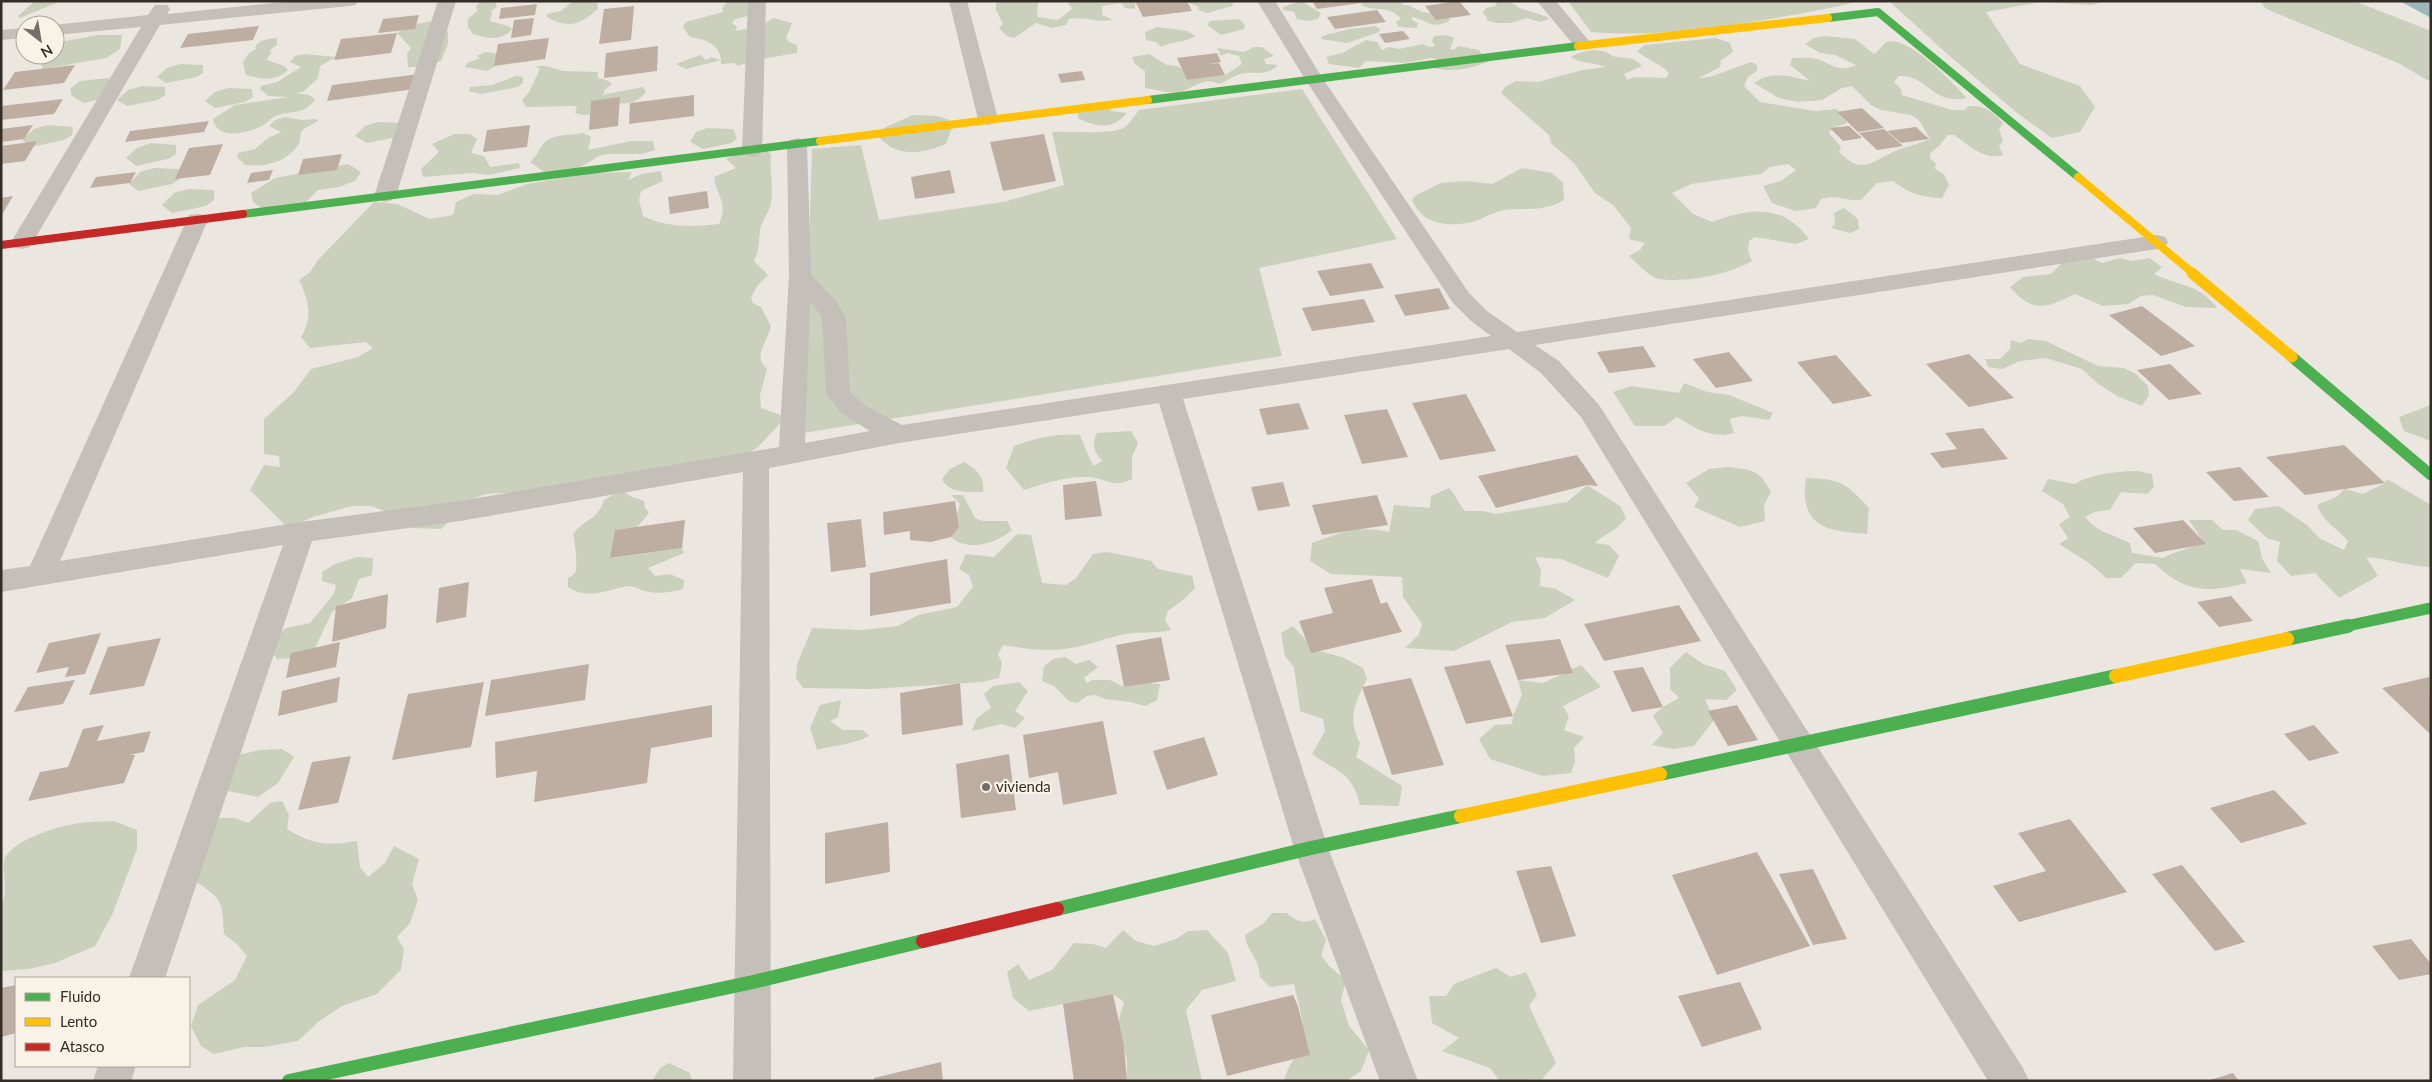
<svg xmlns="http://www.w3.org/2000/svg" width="2432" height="1082" viewBox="0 0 2432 1082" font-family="Lato,sans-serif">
<rect width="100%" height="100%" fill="#ebe7e0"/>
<!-- green -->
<path fill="#cad0bb" d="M35,1H61L20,18L18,16Z
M495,1L497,7L491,11L492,13L490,21L508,26L512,29C502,41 487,39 473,34L468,27V19L477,11L476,6L480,2Z
M573,1H597L598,8C582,25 568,29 547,17V14L561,11Z
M727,1H753L748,16L735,19L732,23L737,27L736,31L760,26L774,18L792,23L786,38L789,42L797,45V53L751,61L738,66L734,63L721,64V60L686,69L676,64L700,55L706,60L711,57L721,60C719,43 704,39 690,37L683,27L686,22L723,12L722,9Z
M996,1H1038L1037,17L1058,20L1073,8L1068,4L1070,1H1135V9L1125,8L1121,3L1102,6V15L1113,20C1096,23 1086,16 1069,19L1066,25L1052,28L1036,23L1014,38L1007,36L999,28L1003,24L996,10Z
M1234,1L1232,6L1207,13L1198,10L1199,7L1187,2Z
M1297,1H1307L1303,2L1321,13L1318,19L1307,21L1297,19L1294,12L1283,10V7L1298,2Z
M1363,1H1404L1402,5H1408L1422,12L1448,15L1450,20C1433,31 1428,20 1412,17V20L1418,23L1417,28L1399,27L1396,22L1401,19C1389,5 1378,12 1363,6L1361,4Z
M1508,1L1522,9L1548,17L1549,19L1540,22L1527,18L1511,23H1496L1487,20L1486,16L1483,13L1486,8L1495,6L1497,2Z
M1568,1H1859C1829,9 1800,14 1769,19C1710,29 1651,37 1591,32Z
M1889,1H2105L2092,5L2041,2L1986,12L2020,64L2080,86L2095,107L2080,132L2052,138L2017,113L1945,52Z
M2260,1H2354L2431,31V82L2398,63L2266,9Z
M1239,19L1245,25L1244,29L1221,35L1207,25L1210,21Z
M434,21L448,32V44L441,61L423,67H408L407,54L411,48L397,33L409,25Z
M1375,26L1380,29L1379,32L1347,43L1321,39L1322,36L1350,29Z
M1157,27L1187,31L1196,36C1183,43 1169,42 1161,47L1156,42L1146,40L1145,32Z
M98,35H122L120,49L106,58L43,69L41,62L32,55H55V43Z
M1446,35L1454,38L1450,49L1454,50L1458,46L1479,50L1488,62C1471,68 1453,73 1435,68L1439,60L1431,58L1404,63L1366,61L1359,68L1329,64L1326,57L1342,53L1366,40L1377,42L1382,50L1389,47L1399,49L1423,44L1429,47L1435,46L1432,41L1434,36Z
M1825,36L1855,39L1874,54C1879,51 1882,46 1885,43C1905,31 1955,85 1967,98C1933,106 1927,74 1899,76L1894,82L1901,89L1902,95L1952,110H1965L1968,106C1985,105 1992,111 2003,123L1999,129L2003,141L1999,146L2003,155C1984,161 1969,145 1954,135H1948L1939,146L1930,153V158L1936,164L1935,169L1944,174L1949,185L1942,198C1922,198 1909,193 1893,181L1877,183L1861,200C1844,201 1838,194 1821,199L1816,208L1796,211L1772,203L1763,186L1781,181L1796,170L1788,164L1770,167L1761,174L1691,184L1672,193L1693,214L1712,222C1750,208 1782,203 1809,239L1796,244L1755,237L1749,241L1748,251L1752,261C1730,274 1687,283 1660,279C1650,278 1637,263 1629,256L1640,250L1645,243L1629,239L1631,228L1614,206L1595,193L1574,163L1551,143L1549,135L1501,93L1505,87L1516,81L1538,82L1582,70L1606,67C1594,62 1581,64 1571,57C1580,51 1596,49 1606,52C1610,54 1613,57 1617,57C1628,59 1634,56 1642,66L1624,74L1627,80L1635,77L1666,78L1669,73C1660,63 1647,60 1637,51L1645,45L1716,38L1730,43L1733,52L1721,60L1720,67L1699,78L1710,77L1751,62L1757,65V71L1748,77L1744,86L1760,102L1816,111L1837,109L1847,123L1832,128L1829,133L1841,147L1839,152C1864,178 1875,158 1900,149C1910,146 1920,143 1930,139L1919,120L1911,115L1881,110L1871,105L1852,86L1842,88L1822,100L1798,102L1779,98L1754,83C1772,70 1789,76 1810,81L1790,65L1792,58C1799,58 1810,57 1817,59C1833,64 1837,73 1856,65L1835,55L1820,53L1805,44L1814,38Z
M277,38V45L270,50L271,52L267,60L284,66L288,70C275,82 262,79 246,75L243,62L249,53L256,49L255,47C260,39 268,39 277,38Z
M1254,47H1262L1274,56L1264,59L1266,64L1278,65C1266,76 1259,72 1244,73C1235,74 1228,81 1219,84C1204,75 1192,90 1178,92C1168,94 1155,89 1145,88V71L1135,64L1132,57L1149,54L1167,65L1177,66L1182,69L1187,80L1225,75L1242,64L1239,56L1227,53L1221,56L1217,48L1244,52Z
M486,52L506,55L497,65L487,71L465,67L467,63L480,58L477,56Z
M305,54L336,57L320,66L318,78L304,91L296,94C303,94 310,93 315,100C302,117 289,109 274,117C269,119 266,124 262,126C246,133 217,141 213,119L235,105L288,97L268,96L260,89L261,86L277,82L301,67L290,62L295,56Z
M180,64L203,65V73L196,77L166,83L157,77L167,68Z
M536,66H546L563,71L598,72V78L609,81L612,84L603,91L605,92L602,95L643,87L646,92C635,106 622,104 606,102C596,113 590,118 575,113L577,106L526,107L522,100L529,92L540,69Z
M516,76L523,77V83L518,87L481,94L469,91L470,87L492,85Z
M109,78L108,97L84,103L72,96L70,89L80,81Z
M142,86L165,87V95L158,100L127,106L117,100L128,90Z
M228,88L252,89L253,97L245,102L215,108L205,101L215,92Z
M1302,89L1397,239L1259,268L1282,356L803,433L812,149L861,145L879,220L1003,202L1064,185L1052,132C1069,131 1110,135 1123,128C1129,125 1135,115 1139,110Z
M1112,102L1111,111L1127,113C1113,130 1098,127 1079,119L1077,112Z
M913,115L937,116L949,120L952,128L946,144C919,155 893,158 875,132Z
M285,117L302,120L316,119L318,121L302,130C299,136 301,141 298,145C285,163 265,167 245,165L237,157L238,153L255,149L268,138L281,132L269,126L275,120Z
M377,122L402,123L397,137L367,143L355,136L365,126Z
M48,125L73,127L72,135L64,140L31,147L22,140L34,129Z
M707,128L733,129L737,138L732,143L703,149L690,142L696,132Z
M583,133L591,137L588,150L631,141H653L655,150L642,154H608L599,156L579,168L544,172L530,162C537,156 539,149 544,143C551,134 573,135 583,133Z
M454,134H470L477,139L471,153L484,156L490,167L519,163L520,168L489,175L472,173L423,177L421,169L439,152L432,144Z
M151,143L176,145V154L168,159L136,166L126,158L137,148Z
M760,143L771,155C769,171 774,185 771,202C770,212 761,221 760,231C758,245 760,246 754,261L768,275L757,286L751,298L753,303L761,307L771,326C767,344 752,355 767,369L760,395L761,408L786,417L758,447L739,461L526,492L486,494L464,502L460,511L441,529L412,528L400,517L371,506H352L313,517L288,528L250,490L264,465L280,467L279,456L264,454V419L294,392L311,369L358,357L373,348L366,342L310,348L301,337C314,317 308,300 299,280L310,272L318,260L374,202L397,204L430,219L453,215L456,202L474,194L498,195L527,184L591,173L632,172L628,180L641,174L661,171L663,181L641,191L639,200L643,216C668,228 692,227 719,224C729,202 716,196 714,177L736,168L726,159Z
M348,164L361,172L355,181L339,187L318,190L306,202L261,208L253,202L251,193L275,178Z
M154,168L180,169V179L172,184L138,191L129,184L140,172Z
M1522,168L1552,173L1563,183L1564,200C1538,214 1526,206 1500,211C1491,213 1483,219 1475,221C1450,228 1422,225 1412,200L1415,196L1441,183L1467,181L1492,184Z
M188,189L214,190V200L206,206L172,213L162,205L174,193Z
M1844,208L1858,219L1859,229L1850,233L1831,228L1835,224L1834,213Z
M2088,256L2102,263L2120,258L2132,261L2149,258L2162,267L2154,274C2178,286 2200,284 2217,308L2186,307L2153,295L2141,296L2128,304L2103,306L2075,294C2046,308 2033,314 2010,287L2023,277L2051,274L2063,262Z
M2028,339L2046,341L2098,366L2124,368L2136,374L2148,386L2149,395L2142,406L2117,396L2097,383L2082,369L2046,358L2020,361L2002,369L1988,367L1985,359H2000L2010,349L2011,340L2021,343Z
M1684,383L1707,392L1729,395L1773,413L1769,420L1742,416L1730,419L1734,433C1712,439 1696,429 1677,417L1664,426H1635L1613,392L1631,386L1679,393Z
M2431,405V441L2404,431L2399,417Z
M1131,431L1138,443L1132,457V479C1109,490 1107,476 1084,477C1064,477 1042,484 1024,490L1006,468L1014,446C1036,438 1057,433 1080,435L1090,460L1094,466L1102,461C1094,451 1091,446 1097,433Z
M964,462C977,469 985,477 983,492C968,492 949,494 942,479L950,469Z
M1728,467C1752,470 1759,469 1771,492L1764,505L1765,521L1740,527L1694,507L1699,498L1686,483L1709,469Z
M2138,471L2152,474L2154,487L2147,494L2121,492L2110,510L2094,512L2085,517C2098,533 2112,534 2130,543L2132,553L2163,558C2176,550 2188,551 2202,540L2189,520H2212L2223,530H2236L2258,541L2262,558L2271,573L2240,569L2247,583C2208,593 2186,593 2155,564L2136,563L2121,578H2106L2089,563L2059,544L2068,538L2059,524L2070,517L2063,504L2042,491L2048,479L2075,484C2090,474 2120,471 2138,471Z
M1806,478C1841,479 1846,483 1869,508L1867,534C1826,531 1799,527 1806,478Z
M2387,479L2431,505V567C2409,567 2388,558 2366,557L2378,576L2339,598L2315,573L2291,576L2277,561L2280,542L2267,538L2248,520L2255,509L2279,506L2307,525L2319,538L2344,550L2348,541C2337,528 2322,521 2317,505L2336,497L2345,489L2363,494L2385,483Z
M1587,485L1620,506L1626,518C1617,531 1607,532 1595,543L1609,545L1619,556L1608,578L1561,559L1535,557L1541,570L1540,586L1556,589L1575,600L1545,618L1512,622L1454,651L1405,648L1419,634L1422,624L1403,597L1402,577L1331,574L1310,561L1312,543C1342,532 1357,525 1389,532L1394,505L1430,508L1431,496L1449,488C1456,495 1458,503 1465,511H1483L1496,514L1567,502Z
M622,490L632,497L644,501L645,508L649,513L637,527L615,530L613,558L682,548L684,553L648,568L655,576L670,574L684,580L683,589C669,593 658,594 644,591C639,589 634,586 629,586C607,589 589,601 568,587V578C570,577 573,575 575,573C578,568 575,540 573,534C584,519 597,521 604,500Z
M951,495H963L975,518L983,521H1007L1012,530C996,544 967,552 951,537L960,504Z
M1017,534L1031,535L1042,583L1066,585L1076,578L1093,554L1107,552L1138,558L1151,561L1158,569L1192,576L1195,588L1184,599L1168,611L1165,620L1171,630C1154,634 1138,631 1121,635C1102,639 1084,647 1064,649C1044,652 1023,648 1003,645L998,654L1002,663L999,678L982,682L872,689L803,688L796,678L797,664L812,628L861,630L898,626L918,615L957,607L973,587L969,575L959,569L966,554L994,557Z
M357,557L373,558L372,575L359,579L352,598L332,612L313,652L291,658L277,659L270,649L272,639L286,628L310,623L334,594L336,585L322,581V572L335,564Z
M1293,626L1315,650L1342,657L1363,668L1367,679C1355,702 1347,719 1360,743L1356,757L1402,786L1399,806L1360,805C1352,771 1338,773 1312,754L1325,731L1323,719L1300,711L1294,667L1285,656L1281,633Z
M1686,652L1703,664L1725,671L1737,690L1726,700L1705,699L1714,720L1694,746L1673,749L1652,745L1663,733L1653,716L1663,707L1679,698L1670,689V668Z
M1065,657L1076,664L1089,660L1098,667L1084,678L1087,683L1092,680H1110L1124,687L1150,683L1160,684L1157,700L1145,706L1130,702L1105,699L1096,695L1087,696L1077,703L1069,701L1054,686L1042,681L1044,666L1053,659Z
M1581,665L1601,687L1563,706L1569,717L1564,730L1584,737L1574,748L1575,762L1571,773L1543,776L1490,759L1479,739L1495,725L1512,724L1513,716L1522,695L1518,680L1543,683Z
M1019,682L1028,691L1015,711L1025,718L1015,728L1002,724L972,731L977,718L991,708L984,694L993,686Z
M841,700L838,717L830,721L843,730H863L869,736C852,745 835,745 817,750L810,728L820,705Z
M282,749L294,757L278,783L258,797L207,787L233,756L260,750Z
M282,801L289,815L287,829C313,845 327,846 357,841L360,867L368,877L385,863L394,846L419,859L412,884L418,900L410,923L397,937L404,949L401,970L377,994L342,1006L318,1022L298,1041L264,1047H244L214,1054L201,1046L191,1026L198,1005L235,980L247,956L237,944L224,934C222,900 223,900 195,881L208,835L219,818H235L248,823L270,803Z
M114,821L137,830V849L112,915L95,946L55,963L29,969L1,971V904C9,892 2,876 4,862C7,841 61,825 80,823C91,821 103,822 114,821Z
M1272,913H1287C1297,922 1303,924 1315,919L1326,940L1321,955L1329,966L1346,980L1341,1000L1349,1026L1369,1050L1361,1071L1346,1081H1284C1287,1067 1296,1058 1300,1046C1307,1027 1298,1003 1294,984L1270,987L1260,977C1259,955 1247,954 1245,935L1264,923Z
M1123,930L1136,941L1154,946L1176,939L1188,931L1207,930L1228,953L1236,981L1202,990L1186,1010L1202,1081H1127V1060L1118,1022L1124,1002L1113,994L1029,1011L1013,998L1007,972L1018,964L1029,980L1052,970L1074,943L1093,944L1106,948Z
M1496,968L1511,977L1526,972L1537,995L1529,1006L1556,1063L1542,1079L1500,1081L1490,1068L1442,1051L1459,1038L1432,1023L1429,996H1446L1454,984Z
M669,1063L690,1073L692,1081H652L660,1068Z"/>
<!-- water -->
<path fill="#9db8bb" d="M2400,1H2431V18Z"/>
<!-- building -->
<path fill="#beaea2" d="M1135,1H1187L1192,11L1143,17Z
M1312,1H1360L1361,3L1317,9Z
M1459,1L1471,15L1436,20L1425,6Z
M537,4L535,15L499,19L501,8Z
M634,6L631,40L599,44L604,9Z
M1377,10L1386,22L1335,29L1327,17Z
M419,15L415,29L378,33L383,19Z
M534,18L531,35L511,38L514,20Z
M259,26L253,40L180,48L188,34Z
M1403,31L1410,39L1385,43L1379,34Z
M397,33L391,53L334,60L341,39Z
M549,38L545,59L494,66L498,44Z
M658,46L657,71L604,78L606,53Z
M1217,53L1221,62L1203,65L1219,63L1225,75L1187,80L1177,58Z
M75,65L64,83L3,90L15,72Z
M1082,71L1085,80L1061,83L1058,74Z
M419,74L415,89L327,101L332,85Z
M694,95V116L629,124L630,103Z
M620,97L618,126L589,130L591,101Z
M63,99L54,114L1,120V106Z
M1862,108L1884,128L1858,132L1837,112Z
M209,121L204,132L125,142L130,131Z
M33,125L24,139L1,142V129Z
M530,125L527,147L483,152L487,130Z
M1849,126L1862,138L1843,141L1830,128Z
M1916,127L1929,139L1901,143L1887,131Z
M1884,129L1903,146L1877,150L1859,133Z
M1044,134L1056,181L1003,191L990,142Z
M37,141L25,161L1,164V146Z
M223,144L210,175L175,179L189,148Z
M342,154L337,170L298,175L303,159Z
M273,170L269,180L247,183L251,173Z
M950,170L955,193L915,199L911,177Z
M136,172L130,183L90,188L96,177Z
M707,191L709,208L670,214L668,197Z
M13,196L3,213H1V198Z
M1371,263L1384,288L1330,296L1317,271Z
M1439,288L1450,309L1405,316L1394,295Z
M1364,299L1375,322L1312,331L1302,308Z
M2142,306L2195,346L2161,356L2109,315Z
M1643,346L1656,367L1609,373L1597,352Z
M1729,352L1753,381L1716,388L1693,359Z
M1969,354L2014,398L1969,407L1926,364Z
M1836,355L1872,396L1833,404L1797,362Z
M2170,364L2202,394L2169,400L2137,370Z
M1466,394L1496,451L1440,460L1412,403Z
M1299,403L1309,429L1267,435L1259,409Z
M1387,409L1408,457L1362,464L1344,415Z
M1983,428L2008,459L1942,468L1930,453L1957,449L1945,433Z
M2344,445L2385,483L2305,495L2266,457Z
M1577,455L1598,486L1587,485L1496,508L1478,476Z
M2240,467L2269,497L2234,501L2206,472Z
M1096,481L1102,516L1065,520L1063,485Z
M1283,482L1290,506L1258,511L1251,487Z
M1377,495L1388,525L1322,535L1312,505Z
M955,501L959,527L951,537L931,542L910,540V531L884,535L883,512Z
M861,519L866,567L831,572L827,523Z
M685,520L682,548L610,558L615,530Z
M2183,520L2206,544L2155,553L2133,528Z
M947,559L951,603L870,616V573Z
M1372,579L1381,604L1387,602L1402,632L1311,653L1299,621L1333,613L1324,588Z
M469,582L466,617L436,623L439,588Z
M388,594L386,628L332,642L336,606Z
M2231,596L2253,621L2219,627L2197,602Z
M1679,605L1701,641L1604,661L1584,624Z
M101,633L85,674L65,677L69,667L36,673L49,643Z
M1161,637L1170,680L1124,687L1116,645Z
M161,638L144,686L89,695L108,647Z
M1560,639L1573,673L1518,680L1505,645Z
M340,642L336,667L286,678L291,653Z
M1490,660L1513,716L1466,724L1444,667Z
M589,664L585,700L485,716L491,680Z
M1643,667L1663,707L1632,712L1613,671Z
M340,677L337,702L278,716L282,691Z
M2429,677L2431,733H2429L2382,688Z
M1411,678L1444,765L1392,775L1362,687Z
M75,680L63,704L14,712L28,687Z
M484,682L471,747L392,760L408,694Z
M960,683L963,725L902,735L900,693Z
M712,705V737L651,748L647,783L534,802L537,771L496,778L495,742Z
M1737,705L1758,740L1728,746L1708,711Z
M1103,721L1117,794L1063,805L1058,772L1029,778L1023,735Z
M104,725L97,741L151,731L144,752L129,755H135L124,783L28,801L40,772L68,767L83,729Z
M2314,725L2339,753L2309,761L2284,734Z
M1204,737L1218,775L1167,790L1153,751Z
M1009,754L1016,810L961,818L956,764Z
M351,756L338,803L298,810L312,762Z
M2274,790L2307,824L2241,843L2210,808Z
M2070,819L2127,892L2019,922L1993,886L2046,871L2018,833Z
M888,822L890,872L825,884V833Z
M1757,852L1810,946L1717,975L1672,875Z
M2182,865L2245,942L2215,951L2152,874Z
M1551,866L1576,936L1541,943L1516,871Z
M1813,869L1847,939L1813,945L1779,874Z
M2411,939L2431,964V974L2399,980L2372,946Z
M1740,982L1762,1029L1702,1047L1678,996Z
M16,985V1033L1,1037V988Z
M1113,994L1124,1046L1127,1081H1074L1063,1004Z
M1293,995L1298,1006L1310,1055L1227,1076L1211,1015Z
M941,1062L943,1081H874V1078Z
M2233,1073L2239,1081H2210V1080Z"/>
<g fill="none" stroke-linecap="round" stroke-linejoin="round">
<!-- street -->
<path fill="#c4bfb8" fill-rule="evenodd" d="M293,1H358L355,5L349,6L160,25L33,242L30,247L22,249L14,247L11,242L141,27L55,35L53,25L148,15L155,5H167L170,9L167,14Z
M438,1H456L396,196L392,200L385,202L378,200L374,196Z
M748,1H766L762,151L759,155L752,157L745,155L742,151Z
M949,1H967L998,119L995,123L988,125L981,123L978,119Z
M1257,1H1275L1323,79L1469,293L1487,311L1517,332L2157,235L2165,237L2168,242L2165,247L2157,249L1535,345L1559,361L1599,405L2023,1068L2029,1081H1988L1581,417L1541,373L1509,349L1183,399L1328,848L1418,1081H1380L1294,848L1159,403L899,443L769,468L771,1081H733L743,472L460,521L312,541L165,978H129L283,545L1,592V570L30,566L189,215L197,214L205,215L208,220L60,561L301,522L460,501L779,447L789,277L787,144L790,140L797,138L804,140L807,144L811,275L835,300L846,317L850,392L866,406L902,425L1491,336L1471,321L1453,303L1305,79ZM810,301L822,317L826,393L841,413L870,431L805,443Z
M1537,1H1556L1589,41L1592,45L1589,49H1577Z
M25,28V38L1,40V30Z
M98,1066H136L131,1081H93Z"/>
<!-- fast-far2 -->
<path stroke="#4caf50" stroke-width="8" d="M1828,18L1878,12L2078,177
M1148,100L1578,46
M243,214L820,141"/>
<!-- fast-far1 -->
<path stroke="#4caf50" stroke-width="11" d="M2292,357L2431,475
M2342,627L2431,608"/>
<!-- fast -->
<path stroke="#4caf50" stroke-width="14" d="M2287,639L2348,626
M1660,774L2116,676
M1057,909L1311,848L1461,816
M289,1081L753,982L923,941"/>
<!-- slow-far2 -->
<path stroke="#ffc107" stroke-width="8" d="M1578,46L1828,18
M820,141L1148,100
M2078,177L2194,274"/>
<!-- slow-far1 -->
<path stroke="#ffc107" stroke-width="11" d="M2192,273L2292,357"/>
<!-- slow -->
<path stroke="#ffc107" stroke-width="14" d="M2116,676L2287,639
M1461,816L1660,774"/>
<!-- jam-far1 -->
<path stroke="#c62828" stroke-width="8" d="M1,245L243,214"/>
<!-- jam -->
<path stroke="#c62828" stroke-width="14" d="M923,941L1057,909"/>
</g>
<!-- markers -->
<circle fill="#746e68" stroke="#f8f2e7" stroke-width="2" cx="986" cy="787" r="5"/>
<g text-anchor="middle" stroke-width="4.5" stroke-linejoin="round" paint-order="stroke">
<!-- poi labels -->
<g font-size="15" fill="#342d27" stroke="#f8f2e7" text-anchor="start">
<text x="996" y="792">vivienda</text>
</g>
</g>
<!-- border -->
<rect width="2432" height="1082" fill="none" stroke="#342d27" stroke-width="5"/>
<!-- legend -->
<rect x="15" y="977" width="175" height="90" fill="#f8f2e7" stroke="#aaa39a"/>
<rect x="25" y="993" width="25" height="8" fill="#4caf50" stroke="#aaa39a"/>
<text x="60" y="1002" font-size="15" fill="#342d27">Fluido</text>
<rect x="25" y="1018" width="25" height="8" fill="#ffc107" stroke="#aaa39a"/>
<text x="60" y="1027" font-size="15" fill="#342d27">Lento</text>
<rect x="25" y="1043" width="25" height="8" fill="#c62828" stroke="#aaa39a"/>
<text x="60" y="1052" font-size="15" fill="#342d27">Atasco</text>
<!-- north arrow -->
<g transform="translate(40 40) rotate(149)"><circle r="24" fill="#f8f2e7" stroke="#aaa39a"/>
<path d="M0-4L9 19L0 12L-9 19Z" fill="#746e68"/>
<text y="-8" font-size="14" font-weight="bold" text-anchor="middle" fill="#342d27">N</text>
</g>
</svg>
